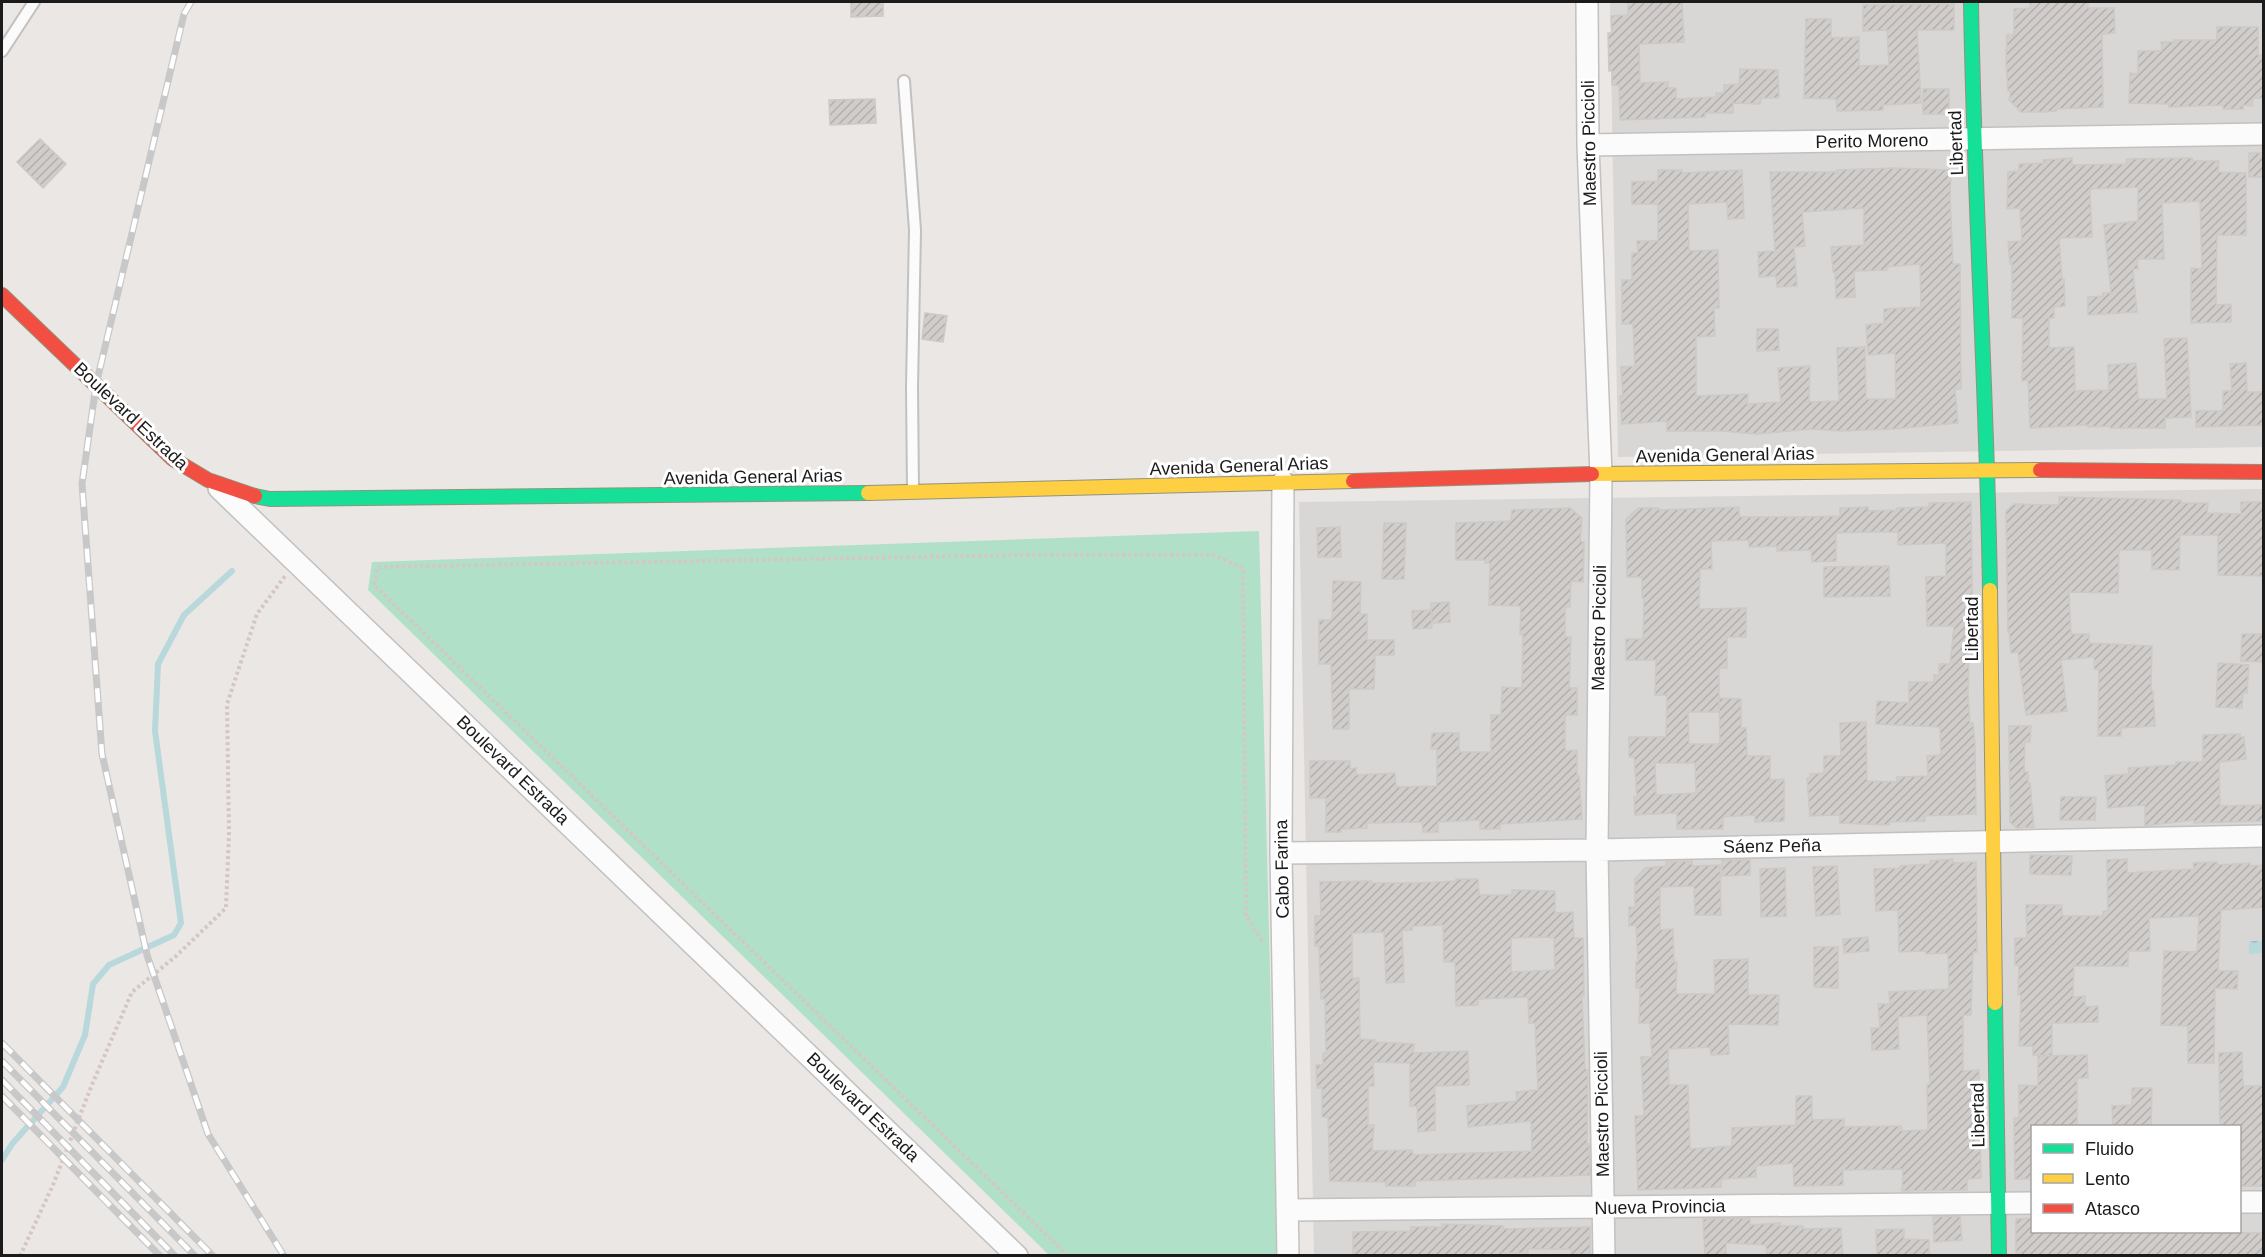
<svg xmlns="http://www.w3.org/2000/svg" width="2265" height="1257" viewBox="0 0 2265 1257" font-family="Arial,sans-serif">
<defs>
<pattern id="water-ripples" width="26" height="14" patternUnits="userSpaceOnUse" patternTransform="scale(1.5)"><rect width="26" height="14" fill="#b8d8dc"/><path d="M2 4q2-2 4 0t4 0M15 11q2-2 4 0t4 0" fill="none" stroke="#9eb9bc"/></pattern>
<pattern id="building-hatch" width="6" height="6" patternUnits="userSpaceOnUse" patternTransform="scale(1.5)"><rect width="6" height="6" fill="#d1cdcb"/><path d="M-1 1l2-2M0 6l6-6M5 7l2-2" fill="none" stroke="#b3afae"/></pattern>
</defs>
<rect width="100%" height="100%" fill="#eae7e4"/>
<!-- residential -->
<path fill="#d9d7d5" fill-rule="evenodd" d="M1610,2H2263V447L1618,457Z
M2263,489V1255H1314L1299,502ZM2032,1126H2240V1232H2032Z"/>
<!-- pitch -->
<path fill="#b0e0c7" d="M1259,531L1277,1255H1049L368,590L372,562Z"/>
<!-- water -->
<path fill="url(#water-ripples)" d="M2249,941H2263V953L2249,954Z"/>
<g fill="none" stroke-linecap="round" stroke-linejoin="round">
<!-- stream -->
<path stroke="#b8d8dc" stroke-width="6" d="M2,1160L12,1144L63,1087L85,1035L93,984L109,965L174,935L181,923L155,731L158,664L184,615L232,571"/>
</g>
<!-- building -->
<path fill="url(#building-hatch)" stroke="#cdc9c5" stroke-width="1.5" fill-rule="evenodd" d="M851,2H883V16L851,17Z
M1628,2H1682L1684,42L1639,44L1640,83L1668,82V88H1676V99L1716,97V93H1724V85L1739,84L1740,69L1778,70L1779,98H1761L1760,104L1733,103V113H1705V117L1620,120L1619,85H1612V71H1609L1608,33H1612L1611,16L1628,15Z
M2030,2H2088V8H2114L2115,33L2102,34L2103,107L2056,109V111L2043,112H2021L2009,100L2011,91H2008L2006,62L2007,35H2014V9L2030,8Z
M1954,4V30H1917L1921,103L1883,105V110L1837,111L1836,99L1804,98L1806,19H1831V38L1859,37V66L1889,65L1887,30L1863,31V5Z
M2217,27H2258V55L2264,56V98H2253L2252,106L2243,105V109H2223V105L2169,107L2168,104L2129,103L2130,73L2138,74V51H2162L2161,42H2174V40H2217Z
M1923,89H1949V114H1923Z
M875,99L876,123L830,125L829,100Z
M40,139L66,164L43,188L17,162Z
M2249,153H2264V177H2249Z
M2072,158V165L2126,164L2127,159L2192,158L2193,161H2219L2218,172L2246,173V235H2217L2216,305L2231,304V322L2191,323V268L2202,269L2200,201L2162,203L2164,259H2137L2138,269H2133L2137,312L2088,315V297L2103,296V293H2111L2104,225L2138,221V187L2090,189L2092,237L2059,238L2062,279H2064L2065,306L2054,307V318H2049V348L2074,347L2075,391L2109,390L2108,365L2136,363L2138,399H2167L2164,339L2187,338L2191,417L2165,418V428H2110V426L2088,427V425L2030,428L2028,380L2022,381L2023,318H2012V263L2010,264L2008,242L2022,241L2020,208L2007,209L2008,172L2019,171V164L2044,163L2043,160Z
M1893,168L1951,170L1950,197L1953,264H1960L1961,389H1955L1958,423L1893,429L1840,431L1813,429L1756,434L1723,431H1667V421L1622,424L1620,396H1623L1621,367L1635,366L1633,324H1622V280H1632V253H1638L1637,241H1658V204H1632V182L1658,181V170H1682V173L1742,170L1744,218L1728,219L1727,202L1688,204L1689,251L1718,250L1719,308H1714L1715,336L1696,337V396L1748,394L1747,404L1781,402L1778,368L1810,366L1809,402L1839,401L1837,348L1865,347L1866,399H1896L1895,353L1868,355L1866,325L1884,323V309L1921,307L1920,264L1887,267V270L1854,271L1855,297L1836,298L1835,272H1833L1831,247L1864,245V208L1802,212L1805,246L1794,247L1797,286L1777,287L1776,276L1759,277L1758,252L1775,251L1770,172H1837V170Z
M925,313L947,316L943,342L922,339Z
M1757,329H1778L1779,350L1757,351Z
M2246,363L2247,392H2264V425L2196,427V411H2223V391H2232L2230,364Z
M2059,497L2181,500V503H2208L2207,513L2241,514V502H2264V576L2218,575V535H2180L2179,570L2152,569V550H2119L2118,593L2069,592L2071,634H2089V643L2152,646L2151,691H2153L2155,726L2121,728V736H2098L2099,669H2094V657L2061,660L2067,711L2026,715L2018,652L2011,653L2009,631H2008L2006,511L2014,504L2059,505Z
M1971,502L1973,660H1969L1968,696L1970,723H1973L1975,744L1976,814L1925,816V821L1889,822V825L1840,823V815L1810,816L1807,778H1810V774L1824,773V756H1841L1840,723L1866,722L1867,781L1897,782V777L1928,776L1927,756L1941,755L1940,727L1876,724L1877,701L1909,703V682H1934V675H1939V664H1950L1954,626H1927L1926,577L1946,576V543L1898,545V532H1873L1836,533V561L1812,562L1811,550L1777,551V546L1749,547V540L1711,541L1712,569H1700L1699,609L1746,608V637H1727V668H1719V712H1688L1689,744H1720L1719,698L1741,699V728H1746L1747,756H1770V780L1784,779V821L1755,822V815L1723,817V829H1677V813L1635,815L1634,797H1637L1634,757H1629V737H1666L1667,695H1655L1656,660H1626V639H1643L1644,598H1642V577H1627L1626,519L1638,508H1659V510L1739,507V517H1802L1840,516V508L1868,507V511L1897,510V508L1929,507V503ZM1655,763H1695L1696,793L1656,795Z
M1570,508L1582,518L1580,541L1584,542L1583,582L1571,581L1570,607H1565V637H1571L1569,688H1577V715H1565V751L1577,750V776H1579L1582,819L1500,824V829H1480V820L1438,822V832H1423L1422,822L1367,823V828L1341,829V832H1326V798H1310V761H1350V769L1356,768V775L1395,773L1396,787L1437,786V749H1431L1432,733H1459V752H1491V715H1501L1502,687L1522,688L1523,635L1520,634L1521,606L1489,605L1490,563H1485V560H1456V523L1511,521L1512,510Z
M1384,523H1406L1404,579H1382Z
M1340,527L1341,557H1318L1317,528Z
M1889,566L1890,596L1824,597V567Z
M1333,581L1361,582L1360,614H1367V640H1394V655H1375L1374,689H1349V729H1333L1331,664H1319V620H1332Z
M1449,602L1450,622L1432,623L1431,603Z
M1431,610L1432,628L1413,629L1412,611Z
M2242,634H2264V662L2241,661Z
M2218,663L2249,665L2247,693H2243L2242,708L2216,707Z
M2009,726H2031L2030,742H2025L2024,772H2028V783H2030L2034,827L2017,828L2010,822Z
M2240,734V737H2244L2246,759L2219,762L2220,806L2264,805V821L2194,823V820L2145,826V805L2108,808L2105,776L2129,774L2128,768L2176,765V762H2203V735Z
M2061,797H2096L2095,820H2060Z
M2030,855L2072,856L2071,875L2030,874Z
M1953,859V863L1976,862L1977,952H1973L1971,1015H1963V1071L1979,1070L1981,1178L1967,1179V1190L1902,1191L1903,1169L1843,1170V1185L1794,1186L1793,1163L1756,1166V1177L1721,1179V1187L1638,1190L1635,1116H1644L1641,1057H1652L1650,1023H1639L1640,988H1636V962H1638L1636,925L1629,926V907H1635V879L1645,868L1666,866V862L1692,861V866L1720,865L1721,915H1695L1694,886L1660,887V930L1673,929L1674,962H1677L1676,994H1715L1714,960L1748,959V995H1779L1778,1025L1728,1024L1729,1054L1711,1055L1710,1047L1668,1049L1669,1085H1688L1690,1149L1732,1146V1128L1796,1125V1096H1812V1120L1844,1119V1127L1901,1126L1902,1131L1928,1130L1927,1085L1930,1084L1927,1015L1898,1017L1899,1049L1872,1050L1871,1028H1880L1878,1004H1890L1889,992L1949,989L1948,953L1926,954V951L1899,952L1898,910L1876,911L1874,869L1900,868V866L1930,864V861Z
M2127,859V873L2194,869L2193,863L2217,862V865L2250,863V866L2264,865V907L2221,910L2218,971H2238L2237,989L2215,988L2214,1063H2188V1026L2161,1025L2164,951L2197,952L2199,916L2149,918L2150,951H2128V966H2074L2073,997L2085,996V1007L2098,1006V1022L2052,1023V1056L2033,1055V1046H2019L2021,995H2018L2019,965H2015V938H2027L2026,905H2062V916H2103V911H2108L2107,860Z
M1722,860H1750V875L1722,876Z
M1837,866L1840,914L1816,916L1813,867Z
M1785,868L1786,916L1761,917L1760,869Z
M1456,879H1478L1479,895H1512V890L1555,891V913L1573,912L1574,938H1583L1584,996H1582L1585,1069L1588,1070L1587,1144H1589L1590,1175L1415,1181V1186H1386V1182L1330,1181L1328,1117H1322V1088H1317L1316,1065H1323V1053H1326L1325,999H1321L1319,946H1315V916H1321L1320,882L1371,881V883H1417L1456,881ZM1443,925L1444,962H1455L1456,1006L1478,1005V999L1528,997L1529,1023H1535L1538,1090L1516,1092L1517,1101L1467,1106L1468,1127L1531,1121L1532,1151L1413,1155L1412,1150L1372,1151L1374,1125H1368V1086H1374L1373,1062L1410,1063V1106H1417L1418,1132L1435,1130V1086L1469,1085L1468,1051L1413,1053L1414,1044L1375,1042V1040L1360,1039L1359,978H1352V933L1384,932L1386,983L1404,982L1402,930H1412V926ZM1545,937L1554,938L1555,970L1511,972V938Z
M1868,937L1869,951L1844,953L1843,939Z
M1814,947H1838V988L1814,987Z
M2242,1052L2243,1086H2264V1186H2240V1126H2220L2219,1053Z
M2087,1055L2088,1078H2077V1126H2032V1179H2015L2014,1118H2019V1085L2038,1086V1056Z
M2132,1088H2152L2151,1126H2113L2112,1106L2132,1105Z
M1960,1216L1962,1240L1934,1242L1933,1217Z
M1750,1218V1225L1780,1223V1226H1803V1229L1841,1228L1843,1256H1767L1766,1245L1726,1243V1256H1705L1703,1219Z
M2032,1218V1232L2264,1233V1255L2016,1256V1219Z
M1442,1224L1503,1226V1229L1590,1227V1256H1571V1249H1528V1253H1502V1256H1353V1232L1411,1231V1227H1442Z
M1904,1229V1239L1929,1240V1256H1877L1876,1230Z"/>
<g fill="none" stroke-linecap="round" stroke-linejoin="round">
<!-- lane casing -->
<g stroke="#c2c1c0" stroke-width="14">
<path id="lane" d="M2,51L34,2
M904,81L915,230L912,387L913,491"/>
</g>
<!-- street casing -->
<g stroke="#c2c1c0" stroke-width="24">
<path id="street" d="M1587,2L1588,145L1601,474L1597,850L1604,1256
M1588,145L2264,134
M1283,482L1281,853L1288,1256
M219,488L1017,1256
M1281,853L1597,850L2264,836
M2240,1202H2264
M1288,1210L2032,1203"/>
</g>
<!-- fast casing -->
<g stroke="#93927d" stroke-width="16">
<path id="fast" d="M1971,2C1974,198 1987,394 1990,590
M255,496L270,499L868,493
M1995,1003L1999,1256"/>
</g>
<!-- slow casing -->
<g stroke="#93927d" stroke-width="16">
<path id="slow" d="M1592,474L2040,470
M868,493L1353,481
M1990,590L1995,1003"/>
</g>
<!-- jam casing -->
<g stroke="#93927d" stroke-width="16">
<path id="jam" d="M2,295L173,459L208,480L255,496
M2040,470L2264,472
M1353,481L1592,474"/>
</g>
<!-- path -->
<path stroke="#d5c6c4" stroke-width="4" stroke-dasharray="3 3" stroke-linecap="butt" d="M20,1256L53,1185L91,1087L132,992L175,957L226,908L229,833L227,704L257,614L285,576
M1068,1256L374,585L378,567L1026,555H1213L1243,568L1246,916L1262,941"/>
<!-- lane -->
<use href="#lane" stroke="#fcfbfb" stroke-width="10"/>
<!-- street -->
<use href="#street" stroke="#fcfbfb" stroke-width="21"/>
<!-- fast -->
<use href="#fast" stroke="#16e098" stroke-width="14"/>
<!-- slow -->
<use href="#slow" stroke="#ffcf43" stroke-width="14"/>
<!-- jam -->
<use href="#jam" stroke="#f24e42" stroke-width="14"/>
<!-- rail casing -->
<g stroke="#c9c8c8" stroke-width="7">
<path id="rail" d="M191,2L184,14L96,385L82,484L102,754L147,955L208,1134L284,1256
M2,1043L213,1256
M2,1061L195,1256
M2,1080L175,1256
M2,1096L160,1256"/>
</g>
<!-- rail -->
<use href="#rail" stroke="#fff" stroke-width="4.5" stroke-dasharray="14" stroke-linecap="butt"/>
</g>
<g text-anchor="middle" stroke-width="6" stroke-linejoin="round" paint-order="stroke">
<!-- street labels -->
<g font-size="18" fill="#1b1b1b" stroke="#fff">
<text transform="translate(1872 141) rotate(-1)" y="6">Perito Moreno</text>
<text transform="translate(1589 143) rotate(-91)" y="6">Maestro Piccioli</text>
<text transform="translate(1956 143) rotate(-92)" y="6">Libertad</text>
<text transform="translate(131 416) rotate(43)" y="6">Boulevard Estrada</text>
<text transform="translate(1725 455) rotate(-1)" y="6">Avenida General Arias</text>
<text transform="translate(1239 466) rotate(-2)" y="6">Avenida General Arias</text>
<text transform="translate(753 477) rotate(-1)" y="6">Avenida General Arias</text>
<text transform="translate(1599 628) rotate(-89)" y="6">Maestro Piccioli</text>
<text transform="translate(1972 629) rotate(-90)" y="6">Libertad</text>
<text transform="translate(513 770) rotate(44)" y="6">Boulevard Estrada</text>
<text transform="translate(1772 846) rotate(-1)" y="6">Sáenz Peña</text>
<text transform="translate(1282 869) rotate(-91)" y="6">Cabo Farina</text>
<text transform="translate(863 1107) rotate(44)" y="6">Boulevard Estrada</text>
<text transform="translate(1602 1114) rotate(-91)" y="6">Maestro Piccioli</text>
<text transform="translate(1978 1115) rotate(-91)" y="6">Libertad</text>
<text transform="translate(1660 1207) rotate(-1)" y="6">Nueva Provincia</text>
</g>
</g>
<!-- border -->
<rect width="2265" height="1257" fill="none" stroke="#1b1b1b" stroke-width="6"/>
<!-- legend -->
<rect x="2031" y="1125" width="210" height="108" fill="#ffffff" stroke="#a4a4a4" stroke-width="1.5"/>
<rect x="2043" y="1144" width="30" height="9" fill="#16e098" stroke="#a4a4a4" stroke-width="1.5"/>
<text x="2085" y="1155" font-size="18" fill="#1b1b1b">Fluido</text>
<rect x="2043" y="1174" width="30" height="9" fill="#ffcf43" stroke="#a4a4a4" stroke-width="1.5"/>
<text x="2085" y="1185" font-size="18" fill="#1b1b1b">Lento</text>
<rect x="2043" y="1204" width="30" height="9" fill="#f24e42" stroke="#a4a4a4" stroke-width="1.5"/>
<text x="2085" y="1215" font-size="18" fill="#1b1b1b">Atasco</text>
</svg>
